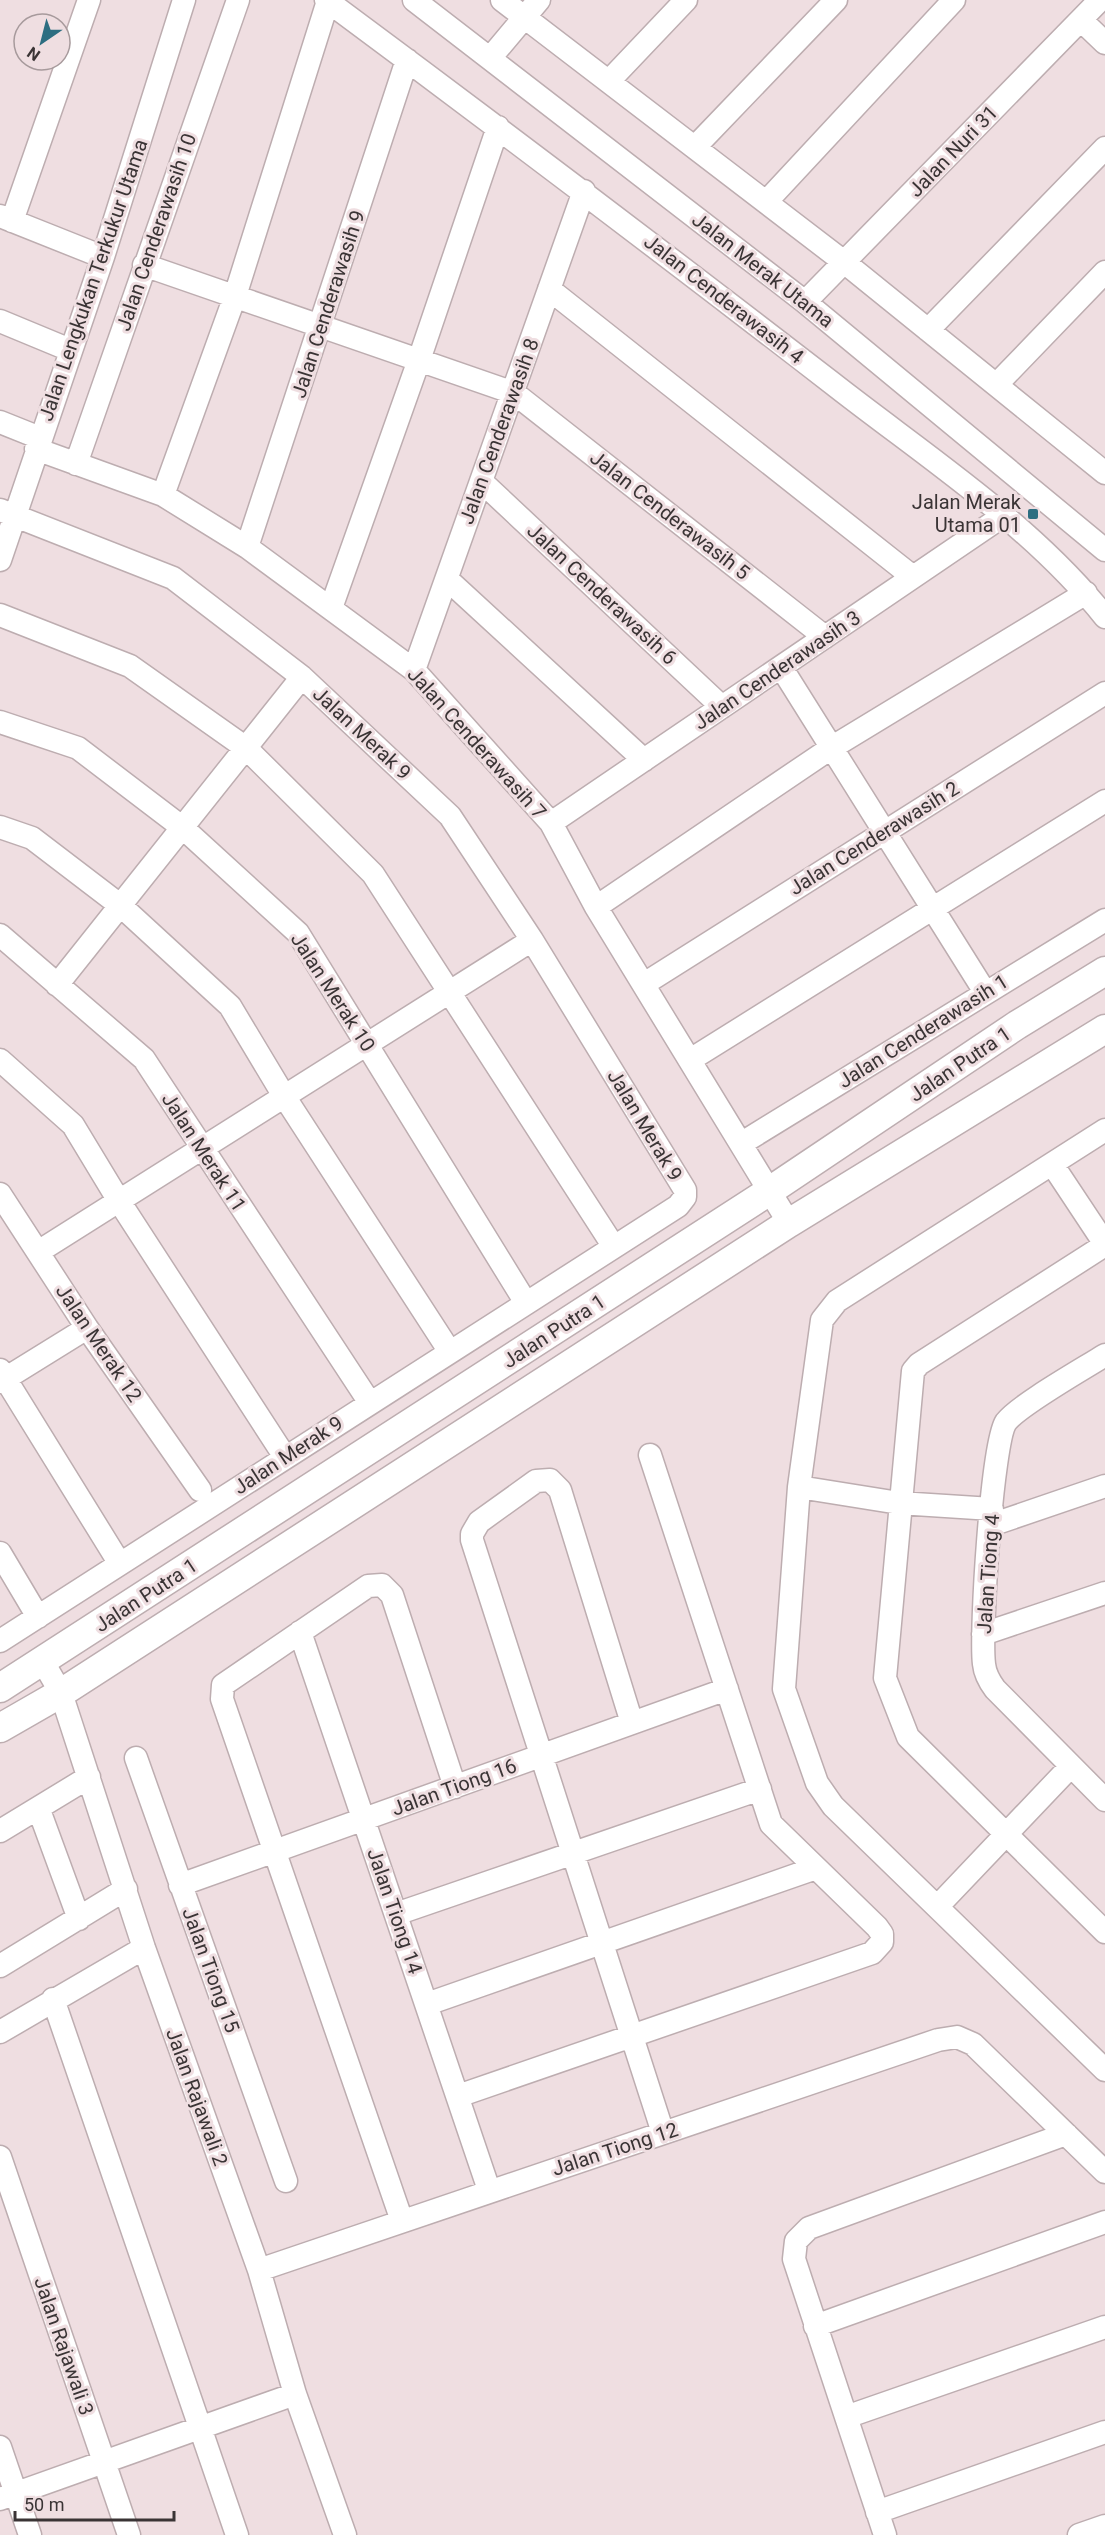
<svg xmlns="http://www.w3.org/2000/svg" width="1105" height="2535" viewBox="0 0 1105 2535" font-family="Roboto,sans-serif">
<rect width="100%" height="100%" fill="#efdee1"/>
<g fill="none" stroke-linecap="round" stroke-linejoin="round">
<!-- minor casing -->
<g stroke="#bdadb0" stroke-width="25">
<path id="minor" d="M326,0C496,126 665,254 832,383C925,456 1031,524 1105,617
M414,0L805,302L1105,550
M502,0L844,262L1105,473
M1081,20L1105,43
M491,57L539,0
M609,81L686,0
M695,147L836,0
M766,202L954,0
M0,216L103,257
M12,221L89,0
M144,265L514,393L825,637
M549,289L913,577
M805,302L1100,0
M0,321L70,350
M928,330L1105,148
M997,384L1105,272
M0,422L40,438
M36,449L163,495L247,547L414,670L551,823L596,907L789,1223
M76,464L238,0
M481,481L722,707
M163,495L235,296L328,1
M0,510L173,578L302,677L450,816L532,940L685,1190V1197L678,1206L0,1641
M247,547L407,60
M0,560L103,257L184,0
M447,579L644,760
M331,608L419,360L498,127
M0,615L130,666L246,748L373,874L614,1247
M781,667L985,992
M414,670L584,191
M0,722L78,748L183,828L298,933L526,1303
M551,823L1003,516
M0,827L32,838L121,906L230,1006L284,1096L450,1352
M596,907L831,748L1086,593
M0,935L144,1059L370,1403
M644,984L1105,693
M57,985L302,677
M0,1060L73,1125L119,1201L285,1457
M690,1060L1105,801
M1105,1130L837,1301L822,1320L799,1487L784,1689L817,1783L833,1806L1105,2070
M742,1143L1105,920
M1052,1164L1105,1244
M0,1194L87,1328L200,1490
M1105,1245L919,1364L913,1371L885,1678L908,1737L1105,1932
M38,1252L532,940
M1105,1355C1083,1369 1019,1405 1006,1422C992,1442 980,1633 984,1664C985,1674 989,1681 995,1689L1105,1800
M0,1370L120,1564
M0,1382L87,1328
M799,1487L899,1503L992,1509
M991,1525L1105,1486
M0,1553L38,1617
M300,1632L489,2190
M983,1634L1105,1593
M43,1662L61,1693L144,1948L259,2270L295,2394L345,2535
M632,1723L560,1490L550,1480L536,1481L479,1522L472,1534V1540L663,2133
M136,1758L286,2181
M39,1810L79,1919
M0,1831L89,1777
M180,1885L727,1689
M937,1907L1071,1766
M396,1914L760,1789
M0,1966L126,1889
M53,1999L237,2535
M427,2004L816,1868
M0,2032L144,1948
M458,2096L872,1953L882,1942V1934L877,1927L771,1824L650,1455
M0,2157L129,2535
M402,2221L222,1699L223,1685L368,1586L382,1585L392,1595L455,1787
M259,2270L938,2040L957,2037L973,2044L1105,2172
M815,2326L1105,2222
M846,2417L1105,2327
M0,2447L30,2535
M0,2499L295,2394
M877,2512L1105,2432
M885,2535L794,2259L796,2241L809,2228L1066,2134
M1079,2535L1105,2526"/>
</g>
<!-- major casing -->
<g stroke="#bdadb0" stroke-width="31">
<path id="major" d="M0,1688L768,1192L1017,1025L1105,971
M0,1728L61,1693L789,1223L1105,1029"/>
</g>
<!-- minor -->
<use href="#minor" stroke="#fff" stroke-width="22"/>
<!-- major -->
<use href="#major" stroke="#fff" stroke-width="28"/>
</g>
<!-- markers -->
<rect fill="#2d6e81" stroke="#efdee1" stroke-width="2" x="1027" y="508" width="12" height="12" rx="3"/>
<g text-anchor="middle" stroke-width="6" stroke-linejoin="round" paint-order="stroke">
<!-- street labels -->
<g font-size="20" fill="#3a3435" stroke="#efdee1">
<text transform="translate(953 151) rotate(-46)" y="7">Jalan Nuri 31</text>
<text transform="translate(156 232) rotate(-71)" y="7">Jalan Cenderawasih 10</text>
<text transform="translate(763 270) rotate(38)" y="7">Jalan Merak Utama</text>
<text transform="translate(93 280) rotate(-71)" y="7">Jalan Lengkukan Terkukur Utama</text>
<text transform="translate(724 299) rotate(38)" y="7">Jalan Cenderawasih 4</text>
<text transform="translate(328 304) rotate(-72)" y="7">Jalan Cenderawasih 9</text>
<text transform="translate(499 431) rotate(-70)" y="7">Jalan Cenderawasih 8</text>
<text transform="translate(670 515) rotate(38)" y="7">Jalan Cenderawasih 5</text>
<text transform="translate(602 594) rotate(43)" y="7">Jalan Cenderawasih 6</text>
<text transform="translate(777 670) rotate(-34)" y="7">Jalan Cenderawasih 3</text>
<text transform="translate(362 733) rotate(43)" y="7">Jalan Merak 9</text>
<text transform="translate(477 743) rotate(48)" y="7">Jalan Cenderawasih 7</text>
<text transform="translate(874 838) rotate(-32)" y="7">Jalan Cenderawasih 2</text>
<text transform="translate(333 992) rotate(57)" y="7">Jalan Merak 10</text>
<text transform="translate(923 1031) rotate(-32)" y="7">Jalan Cenderawasih 1</text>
<text transform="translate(960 1064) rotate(-34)" y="7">Jalan Putra 1</text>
<text transform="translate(645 1125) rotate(59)" y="7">Jalan Merak 9</text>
<text transform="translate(204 1152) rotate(57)" y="7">Jalan Merak 11</text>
<text transform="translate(554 1331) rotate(-33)" y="7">Jalan Putra 1</text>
<text transform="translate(99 1343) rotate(56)" y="7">Jalan Merak 12</text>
<text transform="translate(288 1455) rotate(-33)" y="7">Jalan Merak 9</text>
<text transform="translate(988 1574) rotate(-86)" y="7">Jalan Tiong 4</text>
<text transform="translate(146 1595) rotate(-33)" y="7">Jalan Putra 1</text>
<text transform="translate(454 1787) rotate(-20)" y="7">Jalan Tiong 16</text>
<text transform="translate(395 1911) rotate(71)" y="7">Jalan Tiong 14</text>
<text transform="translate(211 1970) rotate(70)" y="7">Jalan Tiong 15</text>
<text transform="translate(197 2097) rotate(70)" y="7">Jalan Rajawali 2</text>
<text transform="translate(615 2149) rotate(-18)" y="7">Jalan Tiong 12</text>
<text transform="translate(64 2346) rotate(71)" y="7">Jalan Rajawali 3</text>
</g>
<!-- poi labels -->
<g font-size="20" fill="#3a3435" stroke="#efdee1" text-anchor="end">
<text x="1021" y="509">Jalan Merak<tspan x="1021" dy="23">Utama 01</tspan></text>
</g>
</g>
<!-- north arrow -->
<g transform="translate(42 42) rotate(215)"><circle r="28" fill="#efdee1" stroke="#a79a9c" stroke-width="1.5"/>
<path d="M0-4.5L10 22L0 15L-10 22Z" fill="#2d6e81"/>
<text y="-9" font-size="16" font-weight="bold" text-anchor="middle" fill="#3a3435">N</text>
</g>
<!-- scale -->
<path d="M15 2511v9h159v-9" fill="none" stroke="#3a3435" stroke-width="3"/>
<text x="24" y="2511" font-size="18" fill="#3a3435" stroke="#efdee1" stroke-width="4.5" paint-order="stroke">50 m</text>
</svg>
